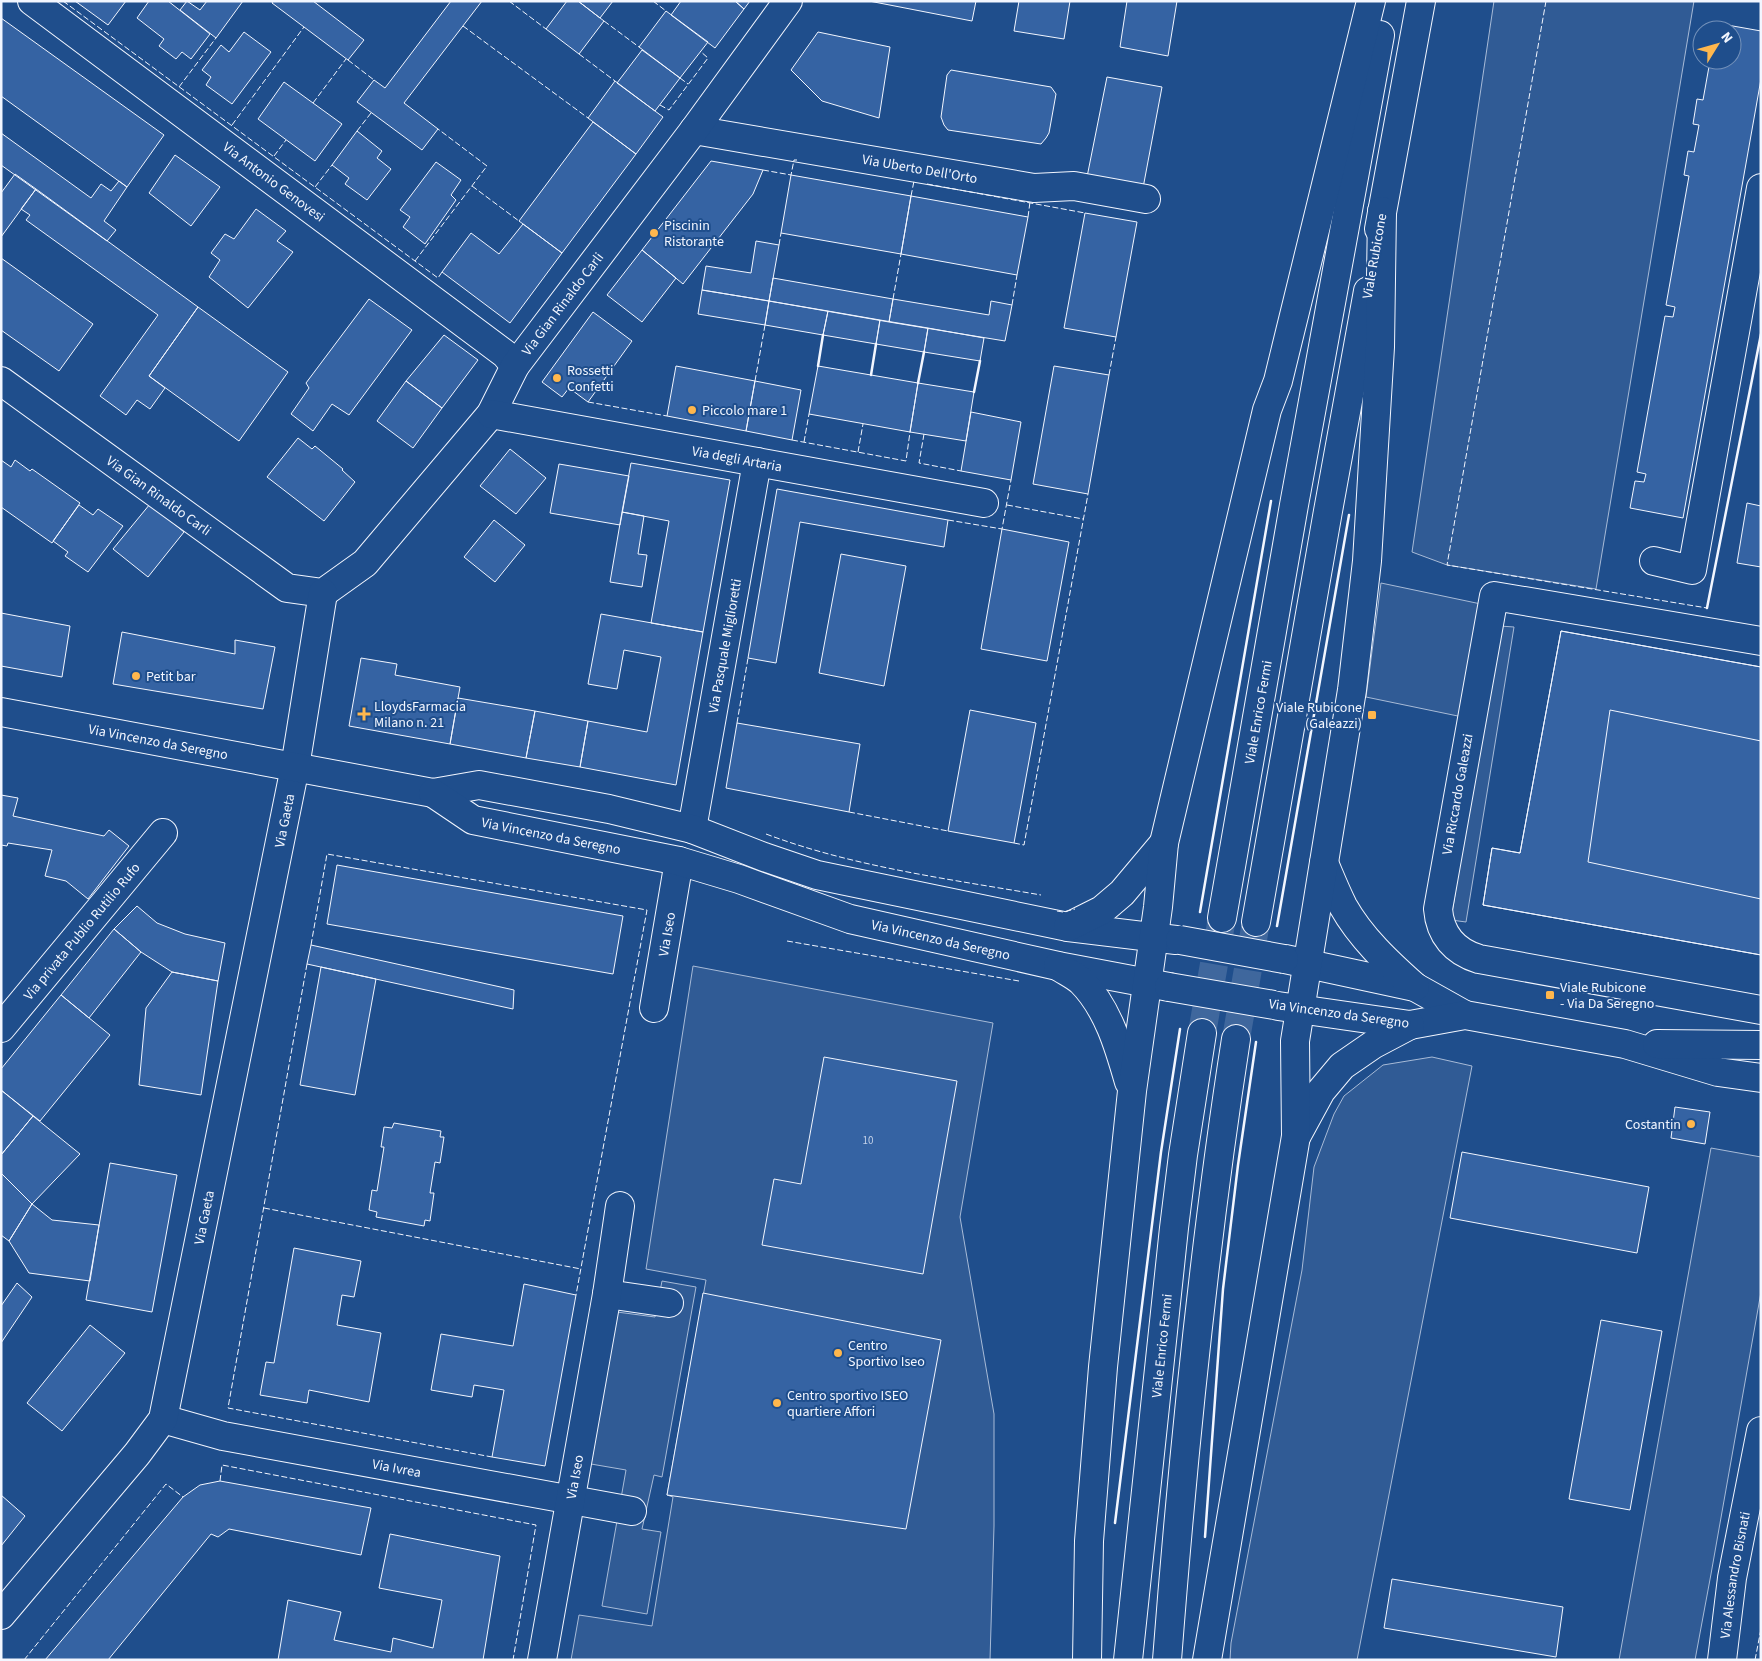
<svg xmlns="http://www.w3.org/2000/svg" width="1762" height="1661" viewBox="0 0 1762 1661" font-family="'Source Sans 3',sans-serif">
<rect width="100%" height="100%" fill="#1f4e8c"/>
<!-- built -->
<path fill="#305b95" stroke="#a8bbd7" d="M1494,1H1694L1596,589L1447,565L1412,552Z
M1381,583L1500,608V626L1514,627L1466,922L1451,920L1482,721L1366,697Z
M693,966L993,1023L960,1217L994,1414V1526L990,1660H571L579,1615L652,1626L673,1497L667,1495L706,1280L646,1269Z
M1432,1057L1472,1066L1357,1660H1230L1231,1643L1302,1270L1314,1167L1334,1114L1344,1096L1383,1065Z
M1711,1148L1761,1157V1292L1711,1574L1695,1660H1619Z
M662,1281L696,1287L662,1477L654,1475L642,1529L661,1532L647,1614L602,1606L626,1470L591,1464L617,1312L655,1317Z"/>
<!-- building -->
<path fill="#3563a3" stroke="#f2f6ff" d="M75,1H126L108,25Z
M149,1H168L210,34L191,59L182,52L176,59L159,46L164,39L137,18Z
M187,1L200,10L207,1H243L216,38L180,10Z
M273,1H313L364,40L348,60L272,3Z
M451,1H482L404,103L438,129L422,150L357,102L374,80L385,88Z
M567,1H578L604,21L579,54L546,29Z
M578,1H613L600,18Z
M681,1H735L744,9L715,48L671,15Z
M735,1H750L744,9Z
M869,1H976L972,21Z
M1019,1H1070L1064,39L1014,31Z
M1127,1H1177L1168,56L1120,47Z
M666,11L708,42L680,78L639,47Z
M1,18L164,135L127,187L1,96Z
M1716,23L1761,31V79L1683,518L1630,508L1635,481L1644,482L1646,474L1637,472L1665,316L1673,317L1675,307L1666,305L1689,176L1684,175L1688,151L1694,152L1699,125L1693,124L1697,99L1703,100L1710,61L1717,62V60H1732V30H1715Z
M244,32L271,52L232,104L206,85L211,77L202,70L221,45L229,52Z
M818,32L890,47L879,118L822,101L791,70Z
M642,50L680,78L655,111L617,83Z
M951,70L1051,87L1056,94L1049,133L1046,138L1041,144L948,130L944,125L941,117L947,75Z
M1107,77L1162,87L1143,188L1087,177Z
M615,81L663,117L636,154L588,118Z
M284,82L342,124L315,161L258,119Z
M593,122L636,154L562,253L519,221Z
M357,131L382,151L377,158L391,169L367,200L345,184L349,178L332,165Z
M1,133L91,198L101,184L111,191L119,181L127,187L104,221L116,230L107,241L1,165Z
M175,155L220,187L191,226L149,193Z
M711,161L763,170L753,194L683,284L642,250Z
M436,162L461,180L451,195L456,200L425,244L403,227L410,217L400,210Z
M15,174L36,189L1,237V193Z
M791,175L911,196L901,254L781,233Z
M36,189L198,307L149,376L165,388L150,409L137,400L126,415L100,396L158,315L26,220L30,215L21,209Z
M911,196L1028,217L1017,275L901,254Z
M256,209L286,231L277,241L293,252L248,308L209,277L220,260L211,253L225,234L234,239Z
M1085,213L1137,222L1116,337L1064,328Z
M523,224L562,253L510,323L442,272L471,233L499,254Z
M756,241L779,245L769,301L702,290L706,266L751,273Z
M642,250L676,278L642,322L607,295Z
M1,258L93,324L59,371L1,330Z
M773,278L893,299L889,322L769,301Z
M702,290L769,301L765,325L698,314Z
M369,299L412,330L349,415L332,404L313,431L291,414L309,388L306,383Z
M893,299L989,315L991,301L1012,305L1005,341L889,322Z
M769,301L828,311L823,335L765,325Z
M198,307L288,372L239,441L149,376Z
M828,311L880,320L876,344L823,335Z
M593,312L632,341L588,402L569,388L562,397L542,382Z
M880,320L928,328L924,352L876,344Z
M928,328L984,338L980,361L924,352Z
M444,335L478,360L442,408L406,381Z
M676,366L755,381L746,431L667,416Z
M818,366L918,383L910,432L809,414Z
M1054,366L1109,375L1088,494L1033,484Z
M406,381L442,408L413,448L377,421Z
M755,381L801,390L792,440L746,431Z
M918,383L974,392L966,441L910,432Z
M971,412L1021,422L1011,480L961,471Z
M298,438L312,449L315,446L343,469L342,470L355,482L324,521L267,477Z
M510,449L546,478L516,514L480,486Z
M1,460L11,467L15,460L30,471L32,469L80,503L52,543L1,507Z
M631,463L730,480L703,632L651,623L669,521L622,512Z
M559,464L629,476L620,525L550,513Z
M777,489L948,520L944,547L800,522L776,663L748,658Z
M1747,503L1761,506V567L1737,563Z
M150,504L184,532L148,577L113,549Z
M79,505L93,515L98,509L123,526L88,572L65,556L68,552L53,541Z
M622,512L644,516L638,554L647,555L642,587L610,582Z
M494,520L525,545L495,582L464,557Z
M1002,529L1069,542L1047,661L981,649Z
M841,554L906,566L884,686L819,673Z
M1,613L70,626L62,677L1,666Z
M601,614L703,632L676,785L580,767L588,721L647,732L661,657L624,650L617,689L588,684Z
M1561,631L1761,667V741L1610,710L1588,862L1761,899V955L1483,905L1492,848L1520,853Z
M1561,631L1761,667V955L1483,905L1492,848L1520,853Z
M122,632L235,654V640L275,647L263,709L113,684Z
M361,658L397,664L395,675L460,687L450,744L349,726Z
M458,698L535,711L526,758L450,744Z
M970,710L1036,723L1014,843L948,831Z
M535,711L588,721L580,767L526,758Z
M737,723L860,744L849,812L726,788Z
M1,795L18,798L13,816L104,836L109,830L129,846L88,899L66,881L45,876L52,850L8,843L7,846L1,845Z
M337,865L623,916L613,974L327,924Z
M137,906L157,923L185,934L225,943L218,981L172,972L141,952L114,929Z
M114,929L141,952L89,1018L61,995Z
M311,945L514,990L513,1009L307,964Z
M321,967L376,979L355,1095L300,1085Z
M172,972L218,981L201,1095L139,1085L146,1008Z
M61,995L110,1035L40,1121L1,1090V1069Z
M824,1057L957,1081L923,1274L762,1245L774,1179L801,1184Z
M1,1090L33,1116L1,1155Z
M1675,1107L1710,1112L1705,1144L1671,1138Z
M33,1116L80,1154L32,1204L1,1173V1155Z
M394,1123L441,1131L440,1137H444L440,1163L435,1162L430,1193H434L430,1221L425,1220L424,1226L376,1217L377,1212L369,1210L372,1190L377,1191L384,1147H381L384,1127L392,1128Z
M1462,1152L1649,1187L1637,1253L1450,1218Z
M110,1163L177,1175L152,1312L86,1300Z
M1,1173L32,1204L9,1241L1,1235Z
M32,1204L52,1220L99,1225L90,1281L29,1273L9,1241Z
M294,1248L361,1261L354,1297L342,1295L337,1325L381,1333L369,1402L309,1390L307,1403L260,1395L266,1362L274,1363Z
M17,1283L32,1297L1,1343V1306Z
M524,1284L576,1295L545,1466L492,1457L504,1390L474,1385L472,1397L431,1390L441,1334L513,1346Z
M703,1293L941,1340L906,1529L667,1495Z
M1601,1320L1662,1331L1630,1510L1569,1499Z
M90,1325L125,1353L62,1431L27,1403Z
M220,1481L371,1508L361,1555L229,1529L218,1537L211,1534L108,1660H45L183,1497L200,1485Z
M1,1495L25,1516L1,1546Z
M390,1534L500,1556L483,1660H278L288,1600L341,1612L334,1640L391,1652L393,1638L433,1648L442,1600L379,1588Z
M1392,1579L1563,1607L1556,1657L1384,1628Z"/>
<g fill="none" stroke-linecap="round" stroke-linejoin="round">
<!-- highway-tunnel -->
<path stroke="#3f679d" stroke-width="28" stroke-dasharray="28 14" stroke-linecap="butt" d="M1202,1033L1222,918
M1236,1039L1256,922"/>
<!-- minor casing -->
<g stroke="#f2f6ff" stroke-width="30">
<g id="minor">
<path id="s1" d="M32,1L505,354L515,366"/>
<path id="s2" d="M694,130L1034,188L1074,186L1146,199"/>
<path id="s3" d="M1,381L287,588L323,593L365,563L491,414L515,366L694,130L788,1"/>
<path id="s4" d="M491,414L984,503"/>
<path d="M1654,561L1692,570L1761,188"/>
<path d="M1761,641L1494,596L1438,909C1440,935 1455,952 1479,959L1761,1010"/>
<path id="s5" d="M692,829L757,462"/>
<path id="s6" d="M654,1008L679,861"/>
<path id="s7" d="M1,1028L163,833"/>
<path d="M607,1294L669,1303"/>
<path id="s8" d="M163,1419L223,1436L632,1511"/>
<path id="s9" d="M1,1615L137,1454L163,1419L295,767L323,593"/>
<path id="s10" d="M542,1660L607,1294L620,1206"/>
<path id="s11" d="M1722,1660L1732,1578L1761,1431"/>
</g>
</g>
<!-- major casing -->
<g stroke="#f2f6ff" stroke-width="30">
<g id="major">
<path id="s12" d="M1,712L433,793L479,785L609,809L692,829L764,857L817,875L1068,927L1176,940"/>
<path id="s13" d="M433,793L473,820L679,861L739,879L850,919L1058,966L1169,987"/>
<path d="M1285,959L1415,987L1465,1015"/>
<path d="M1278,1006L1410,1025L1465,1015L1625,1044L1718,1072L1761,1078"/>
<path d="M1657,1044L1761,1045"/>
</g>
</g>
<!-- highway casing -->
<g stroke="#f2f6ff" stroke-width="30">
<g id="highway">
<path d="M1379,229L1421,1"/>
<path d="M1324,863C1330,877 1336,892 1343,906C1361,938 1388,963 1415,987"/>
<path id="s14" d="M1222,918L1294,505L1380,35"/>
<path d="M1256,922L1328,511L1368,291"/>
<path d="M1068,927L1102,910L1122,893L1164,843"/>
<path d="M1058,966C1065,971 1074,975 1081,981C1108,1008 1119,1047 1129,1082"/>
<path d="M1297,1135L1321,1091L1342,1066L1374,1044L1410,1025"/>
<path d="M1087,1660L1089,1541L1103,1367L1132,1091L1158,907L1164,843L1267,410L1278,381L1371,1"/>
<path id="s15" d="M1128,1660L1174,1228L1183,1155L1202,1033"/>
<path d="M1167,1660C1183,1453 1204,1244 1236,1039"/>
<path d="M1207,1660L1296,1136L1295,1041L1352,690L1367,561L1380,347L1382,211"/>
</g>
</g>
<!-- minor -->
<use href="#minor" stroke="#1f4e8c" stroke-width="28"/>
<!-- major -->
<use href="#major" stroke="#1f4e8c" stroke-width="28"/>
<!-- highway -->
<use href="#highway" stroke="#1f4e8c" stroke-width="28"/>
<!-- major-bridge casing -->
<g stroke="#f2f6ff" stroke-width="30" stroke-linecap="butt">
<path id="major-bridge" d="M1180,940L1284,959
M1169,987L1274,1005"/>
</g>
<!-- major-bridge -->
<use href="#major-bridge" stroke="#1f4e8c" stroke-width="28"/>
<!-- fence -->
<path stroke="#f2f6ff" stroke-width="1" stroke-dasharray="6 2.5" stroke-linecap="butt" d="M63,1L438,278L442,272
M509,1L546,29
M653,1L666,11
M1546,1L1447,565L1707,608
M604,21L639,47
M463,26L588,118
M579,54L615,81
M348,60L374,80
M680,78L688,84
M179,87L216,38
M313,103L346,59
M660,105L669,110L708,58L700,51
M232,125L304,27
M357,131L371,113
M274,156L286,140
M763,170L791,175L794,160H797
M927,184L1085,213
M472,186L519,221
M315,187L332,165
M911,196L914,181
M1028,217L1030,202
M779,245L781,233
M415,261L487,166L438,129
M893,299L901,254
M1012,305L1017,275
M1109,375L1116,337
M755,381L765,325
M588,402L667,416
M924,434L919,463L961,471
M792,440L906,461L910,432
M804,442L809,414
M858,452L863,424
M1007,505L1083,519
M948,520L1002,529L1011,480
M737,723L748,658
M849,812L948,831
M766,834C854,867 949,879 1041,895
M1014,843L1024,845L1088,494
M1057,911L1063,912L1075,909
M787,941L1019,981
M311,945L327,854L647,910L576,1295
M307,964L228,1408L492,1457
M264,1208L581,1269
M220,1481L222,1465L536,1525L513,1660
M24,1660L166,1484L183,1497
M1755,1660L1761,1629"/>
<!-- wall -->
<path stroke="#f2f6ff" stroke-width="2.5" d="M818,366L823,335
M871,375L876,344
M918,383L924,352
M974,392L980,361
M1707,608L1761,334
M1200,912L1271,501
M1277,926L1349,515
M1115,1523L1161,1152L1180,1029
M1205,1537L1223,1289L1238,1165L1256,1042"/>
</g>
<!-- markers -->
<g fill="#ffb74d" stroke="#1f4e8c" stroke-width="2">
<circle cx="654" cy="233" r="5"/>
<circle cx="557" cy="378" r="5"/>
<circle cx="692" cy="410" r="5"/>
<circle cx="136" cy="676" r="5"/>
<path d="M361.5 706.5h5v5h5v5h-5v5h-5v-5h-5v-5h5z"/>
<rect x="1367" y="710" width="10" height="10" rx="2.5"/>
<rect x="1545" y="990" width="10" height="10" rx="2.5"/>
<circle cx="1691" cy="1124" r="5"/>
<circle cx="838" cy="1353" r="5"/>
<circle cx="777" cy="1403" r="5"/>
</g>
<g text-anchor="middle" stroke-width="4" stroke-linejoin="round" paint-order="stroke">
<!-- number labels -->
<g font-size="11" fill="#c3d1e8">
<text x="868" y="1144">10</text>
</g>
<!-- street labels -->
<g font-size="14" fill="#f2f6ff" stroke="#1f4e8c">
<text dy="5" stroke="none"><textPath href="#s2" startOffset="229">Via Uberto Dell'Orto</textPath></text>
<text dy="5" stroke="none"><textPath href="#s1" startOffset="302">Via Antonio Genovesi</textPath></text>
<text transform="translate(1374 256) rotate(-80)" y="5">Viale Rubicone</text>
<text dy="5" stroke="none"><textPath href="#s3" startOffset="768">Via Gian Rinaldo Carli</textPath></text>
<text dy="5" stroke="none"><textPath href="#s4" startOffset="250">Via degli Artaria</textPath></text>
<text dy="5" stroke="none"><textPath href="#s3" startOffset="195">Via Gian Rinaldo Carli</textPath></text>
<text dy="5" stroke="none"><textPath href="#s5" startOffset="186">Via Pasquale Miglioretti</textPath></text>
<text dy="5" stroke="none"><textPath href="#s14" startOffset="209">Viale Enrico Fermi</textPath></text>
<text dy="5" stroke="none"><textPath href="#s12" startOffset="160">Via Vincenzo da Seregno</textPath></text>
<text transform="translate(1457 794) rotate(-80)" y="5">Via Riccardo Galeazzi</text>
<text dy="5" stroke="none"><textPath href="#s9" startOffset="865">Via Gaeta</textPath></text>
<text dy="5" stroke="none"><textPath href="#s13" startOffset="128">Via Vincenzo da Seregno</textPath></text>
<text dy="5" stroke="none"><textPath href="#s7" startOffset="126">Via privata Publio Rutilio Rufo</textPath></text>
<text dy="5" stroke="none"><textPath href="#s6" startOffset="75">Via Iseo</textPath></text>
<text dy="5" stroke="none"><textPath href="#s13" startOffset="532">Via Vincenzo da Seregno</textPath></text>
<text transform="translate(1339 1013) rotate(8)" y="5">Via Vincenzo da Seregno</text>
<text dy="5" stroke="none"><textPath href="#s9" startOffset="460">Via Gaeta</textPath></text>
<text dy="5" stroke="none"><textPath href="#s15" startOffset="316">Viale Enrico Fermi</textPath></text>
<text dy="5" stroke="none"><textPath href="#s8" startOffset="239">Via Ivrea</textPath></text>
<text dy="5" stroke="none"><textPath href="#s10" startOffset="186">Via Iseo</textPath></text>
<text dy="5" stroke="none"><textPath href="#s11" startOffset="86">Via Alessandro Bisnati</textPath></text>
</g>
<!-- poi labels -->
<g font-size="14" fill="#f2f6ff" stroke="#1f4e8c" text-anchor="start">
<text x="664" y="230">Piscinin<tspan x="664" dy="16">Ristorante</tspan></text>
<text x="567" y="375">Rossetti<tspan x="567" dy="16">Confetti</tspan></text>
<text x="702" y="415">Piccolo mare 1</text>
<text x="146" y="681">Petit bar</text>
<text x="374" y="711">LloydsFarmacia<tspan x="374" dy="16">Milano n. 21</tspan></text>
<text x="1362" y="712" text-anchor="end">Viale Rubicone<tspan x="1362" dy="16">(Galeazzi)</tspan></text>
<text x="1560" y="992">Viale Rubicone<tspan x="1560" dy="16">- Via Da Seregno</tspan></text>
<text x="1681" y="1129" text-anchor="end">Costantin</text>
<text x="848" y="1350">Centro<tspan x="848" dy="16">Sportivo Iseo</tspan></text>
<text x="787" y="1400">Centro sportivo ISEO<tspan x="787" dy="16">quartiere Affori</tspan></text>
</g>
</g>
<!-- border -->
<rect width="1762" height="1661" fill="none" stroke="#f2f6ff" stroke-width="5"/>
<!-- north arrow -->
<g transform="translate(1717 45) rotate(53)"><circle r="24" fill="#1f4e8c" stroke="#7391ba"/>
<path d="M0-4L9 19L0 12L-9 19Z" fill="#ffb74d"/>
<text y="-8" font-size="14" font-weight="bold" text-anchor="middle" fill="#f2f6ff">N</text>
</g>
</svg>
